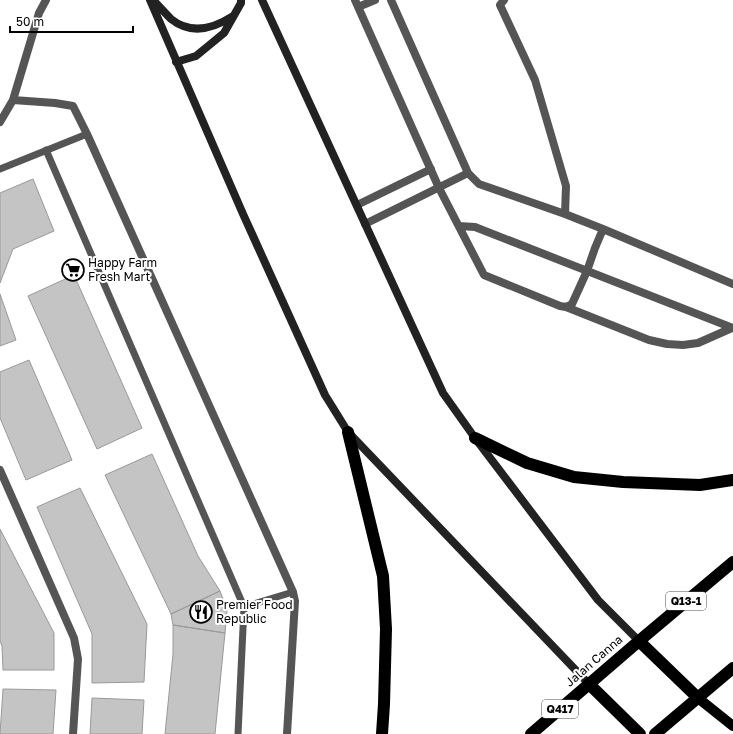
<svg xmlns="http://www.w3.org/2000/svg" width="733" height="734" viewBox="0 0 733 734" font-family="'Golos Text',sans-serif">
<rect width="100%" height="100%" fill="#fff"/>
<!-- building -->
<path fill="#c4c4c4" stroke="#999" d="M33,179L54,231L13,249L0,283V193Z
M74,275L142,428L97,449L28,296Z
M0,294L16,340L0,346Z
M29,360L72,460L26,480L0,418V372Z
M152,454L198,556L220,591L171,614L105,475Z
M80,488L147,624L144,682L92,683V634L37,507Z
M0,529L54,633V670H3L2,646L0,641Z
M220,591L227,610L225,633L173,625L171,614Z
M173,625L225,633L215,734H165L173,654Z
M3,689L56,690L53,734H0Z
M92,698L144,700L142,734H90Z"/>
<g fill="none" stroke-linecap="round" stroke-linejoin="round">
<!-- lane -->
<path stroke="#555" stroke-width="7" d="M46,150L244,607L238,734
M0,169L87,134
M244,607L293,592"/>
<!-- street -->
<path stroke="#555" stroke-width="8" d="M355,0L439,188L484,275L560,306L566,307L572,304L587,271L595,248L603,229L565,214L479,184L468,173L391,0
M504,0L500,5L535,80L566,186L565,214
M358,7L375,0
M13,100L39,13L46,0
M0,122L13,100L55,103L73,106L87,134L293,592L295,601L287,734
M357,205L431,169
M365,224L468,173
M459,226L475,227L733,328
M603,229L733,284
M566,307L649,340L667,344L683,345L698,343L732,328
M0,470L74,638L78,659L73,734"/>
<!-- secondary -->
<path stroke="#222" stroke-width="8" d="M150,0L243,214L325,395L348,432L589,684
M153,0C159,6 165,13 171,19C191,35 213,29 233,16
M262,0L443,393L475,438L598,600L639,641
M176,62L196,56L224,33L241,3V0"/>
<!-- primary -->
<path stroke="#000" stroke-width="10" d="M698,698L733,726"/>
<!-- highway -->
<path stroke="#000" stroke-width="12" d="M348,432L383,576L386,629L384,704L382,734
M475,438L527,463L574,477L623,482L700,485L733,480
M639,641L698,698
M589,684L640,734
M531,734L639,641L733,562
M655,734L733,668"/>
</g>
<!-- icons -->
<defs>
<g id="supermarket-ring" transform="scale(1.15)"><circle r="9.5" fill="#fff" stroke="#000" stroke-width="1.5"/><path d="M-6-5.5h2.5l.6 2H6L4.5 2H-2.5L-4.4-4H-6ZM-1.5 3.2a1.3 1.3 0 1 0 .1 0ZM3 3.2a1.3 1.3 0 1 0 .1 0Z" fill="#000"/></g>
<g id="restaurant-ring" transform="scale(1.15)"><circle r="9.5" fill="#fff" stroke="#000" stroke-width="1.5"/><path d="M-5-6h1v4h1v-4h1v4h1v-4h1v5L-1.5 .5V6h-2V.5L-5-1ZM5-6V6H3V1.5H1.5Q1.5-4 5-6Z" fill="#000"/></g>
</defs>
<g fill-rule="evenodd">
<use href="#supermarket-ring" x="73" y="270"/>
<use href="#restaurant-ring" x="201" y="612"/>
</g>
<g text-anchor="middle" stroke-width="4" stroke-linejoin="round" paint-order="stroke">
<!-- shield labels -->
<g fill="#fff" stroke="#4c4c4c" stroke-width="1">
<rect x="666" y="592" width="40" height="18" rx="3"/>
<rect x="542" y="700" width="36" height="18" rx="3"/>
</g>
<g font-size="11" font-weight="bold" fill="#000">
<text x="686" y="605">Q13-1</text>
<text x="560" y="713">Q417</text>
</g>
<!-- poi labels -->
<g font-size="12" fill="#000" stroke="#fff" text-anchor="start">
<text x="88" y="267">Happy Farm<tspan x="88" dy="14">Fresh Mart</tspan></text>
<text x="216" y="609">Premier Food<tspan x="216" dy="14">Republic</tspan></text>
</g>
<!-- street labels -->
<g font-size="12" fill="#000" stroke="#fff">
<text transform="translate(594 661) rotate(-41)" y="4">Jalan Canna</text>
</g>
</g>
<!-- scale -->
<path d="M10 26v6h123v-6" fill="none" stroke="#000000" stroke-width="2"/>
<text x="16" y="26" font-size="12" fill="#000000" stroke="#ffffff" stroke-width="3" paint-order="stroke">50 m</text>
</svg>
